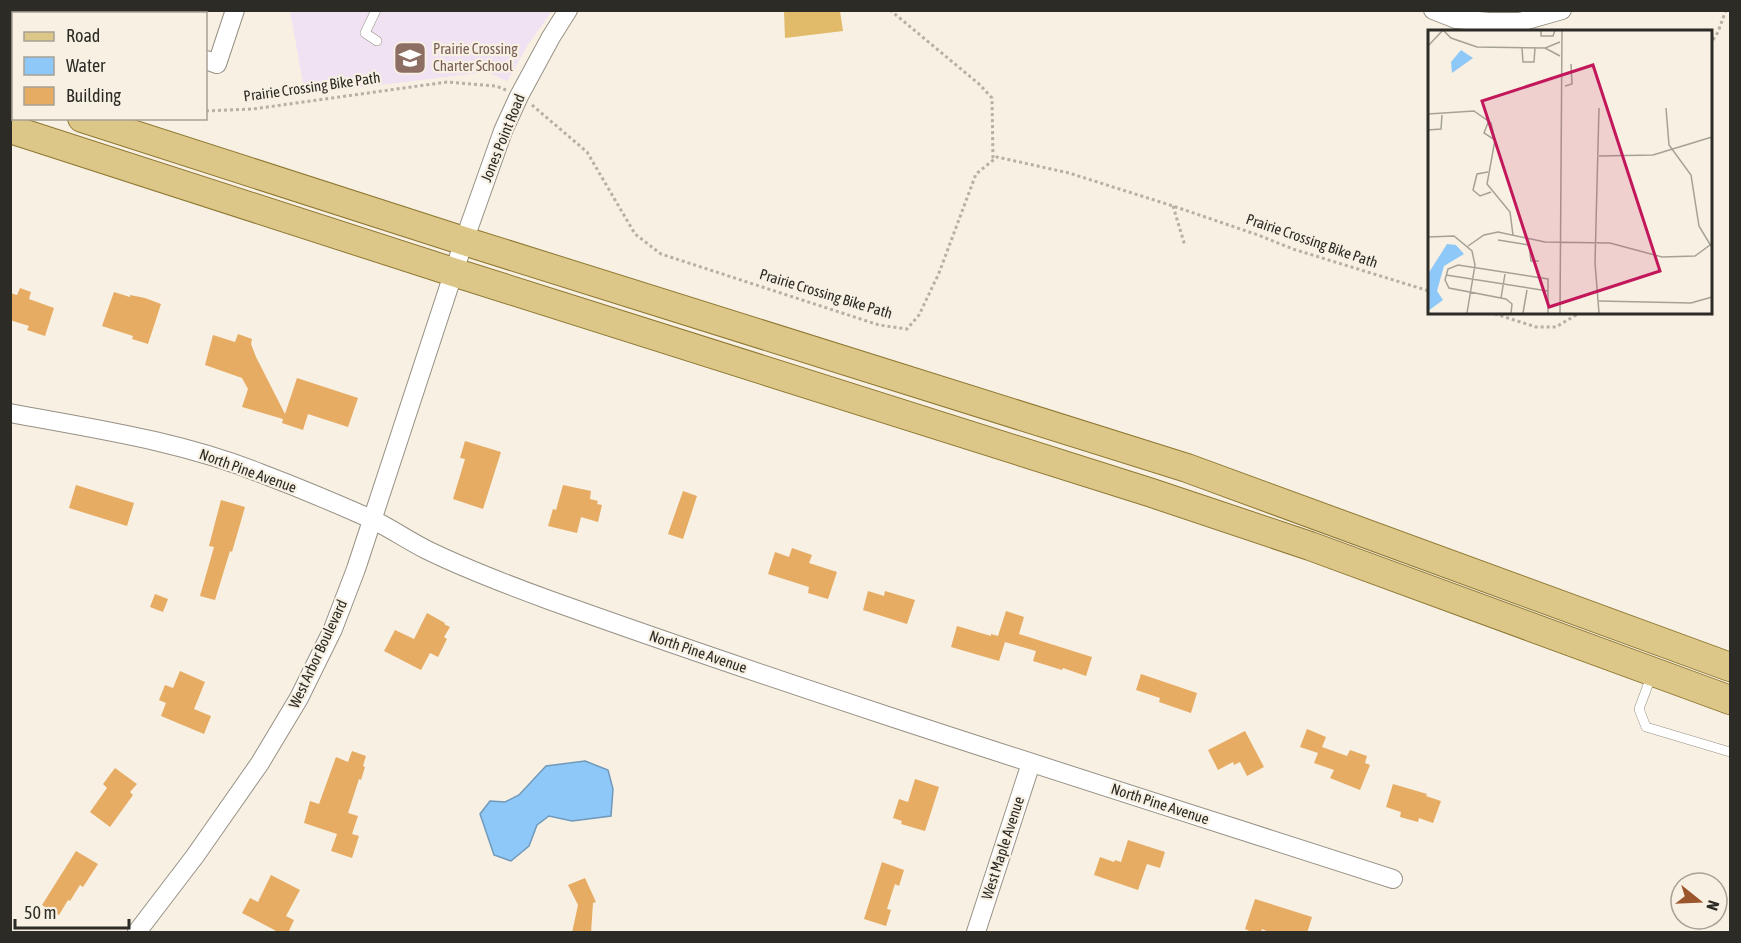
<svg xmlns="http://www.w3.org/2000/svg" width="1741" height="943" viewBox="0 0 1741 943" font-family="'Asap Condensed',sans-serif">
<rect width="100%" height="100%" fill="#f7f0e3"/>
<!-- education -->
<path fill="#f0e1f3" d="M290,11H552L529,43L507,81L487,72L305,94Z"/>
<!-- green -->
<path fill="#e1ba6a" d="M784,11H840L843,31L785,38Z"/>
<!-- water -->
<path fill="#8ec8f8" stroke="#7199b9" stroke-width="1.5" d="M585,761L608,770L613,789L611,816L572,821L549,816L537,825L529,846L511,861L494,855L480,814L490,801L505,802L519,795L546,766Z"/>
<!-- building -->
<path fill="#e7ac64" d="M20,288L31,292L29,299L54,308L45,336L27,330L29,326L10,320V293L17,295Z
M114,292L130,297V295L145,298L161,304L148,344L132,339L133,336L102,326Z
M238,334L252,339L251,344L256,357L285,414L297,378L358,398L348,427L308,414L303,430L282,423L283,419L242,407L248,389L242,378L205,365L213,335L235,342Z
M465,441L501,452L483,509L453,499L465,459L460,458Z
M76,485L134,503L127,526L69,508Z
M563,485L591,491L590,499L598,501L597,504L602,505L598,522L581,517L577,533L548,526L553,509L556,510Z
M683,491L697,496L683,539L668,534Z
M221,500L245,507L232,552L230,551L215,600L200,596L214,547L209,546Z
M792,548L812,555L809,563L837,572L828,599L808,593L809,587L768,574L775,552L789,557Z
M868,591L884,596L885,591L915,600L907,624L863,610Z
M155,594L168,599L163,612L150,607Z
M1006,611L1024,617L1019,634L1092,657L1086,676L1063,668L1062,670L1033,661L1036,651L1005,642L999,661L951,647L957,626L991,636V634L998,636Z
M427,613L445,623L444,624L450,627L444,637L447,639L438,657L430,653L421,670L384,651L395,630L414,639Z
M180,671L205,682L194,709L211,716L204,734L161,716L166,703L159,700L165,685L173,688Z
M1141,674L1197,693L1191,713L1159,702L1160,698L1136,690Z
M1307,729L1326,737L1322,747L1347,756L1350,750L1367,756L1365,763L1370,765L1360,790L1330,778L1334,770L1314,763L1318,753L1300,747Z
M1245,731L1264,767L1247,776L1240,762L1234,765L1233,762L1218,770L1208,750Z
M352,751L366,756L363,766L365,767L361,780L359,779L348,813L358,816L352,834L359,836L352,858L331,851L337,834L304,823L310,801L319,804L336,757L348,762Z
M115,768L137,784L130,792L133,795L110,827L90,812L107,788L103,784Z
M915,779L939,787L925,831L901,824L902,821L893,818L899,799L908,802Z
M1393,784L1427,794L1426,796L1441,801L1433,823L1419,818L1418,822L1400,817L1401,812L1386,807Z
M1128,840L1165,852L1160,868L1147,864L1138,890L1094,875L1100,857L1114,862L1115,860L1121,862Z
M76,851L98,864L83,887L80,885L70,901L68,900L59,915L42,905Z
M882,862L904,870L899,886L895,884L887,909L891,910L886,926L864,919Z
M271,875L300,890L286,916L294,920L288,933H280L242,913L250,898L258,902Z
M585,878L596,902L593,903L591,933H572L578,905L568,885Z
M1255,899L1312,917L1307,933H1271L1262,929L1261,933H1254L1245,929Z"/>
<g fill="none" stroke-linecap="round" stroke-linejoin="round">
<!-- lane casing -->
<g stroke="#979185" stroke-width="10">
<path id="lane" d="M376,10L365,33L377,41
M132,14L133,10
M1652,674L1639,709L1646,727L1730,752"/>
</g>
<!-- street casing -->
<g stroke="#979185" stroke-width="20">
<path id="street" d="M59,10L68,14
M1433,10L1456,19L1489,22H1520L1562,10
M206,60L217,64L235,10
M10,413C95,429 180,441 260,473C297,487 333,502 369,518C389,527 407,540 427,550C466,569 508,585 549,600C828,700 1111,788 1393,879
M137,932L195,856L260,763L299,698L333,629L356,569L464,241L503,131L519,96L551,37L568,10
M976,932L1031,763"/>
</g>
<!-- primary casing -->
<g stroke="#8f7832" stroke-width="30">
<path id="primary" d="M10,96L14,97
M82,118L464,241L1187,468L1730,667
M10,129L453,272L1152,493L1310,546L1730,700"/>
</g>
<!-- path -->
<path stroke="#b6b0a6" stroke-width="3" stroke-dasharray="3 3" stroke-linecap="butt" d="M890,10L979,84L992,98L993,160
M10,40L14,42
M1710,45L1718,32L1726,10
M532,105L587,152L635,234L661,254L879,325L907,329L919,315L939,273L976,174L997,157L1069,173L1173,206L1258,235L1293,249L1429,291
M206,111L253,109L447,82L496,86L506,90
M1173,206L1185,246
M1489,312L1536,327H1556L1576,315L1577,312"/>
<!-- lane -->
<use href="#lane" stroke="#fff" stroke-width="9"/>
<!-- street -->
<use href="#street" stroke="#fff" stroke-width="18"/>
<!-- primary -->
<use href="#primary" stroke="#dcc788" stroke-width="28"/>
</g>
<!-- icons -->
<defs>
<g id="school-square" transform="scale(1.725)"><rect x="-9" y="-9" width="18" height="18" rx="4" fill="#8d6e63" stroke="#f7f0e3"/><path d="M0-5L7-2L0 1L-7-2ZM-4 1L0 2.5L4 1V4Q0 6-4 4Z" fill="#fff"/></g>
</defs>
<g fill-rule="evenodd">
<use href="#school-square" x="410" y="58"/>
</g>
<g text-anchor="middle" stroke-width="4.5" stroke-linejoin="round" paint-order="stroke">
<!-- education labels -->
<g font-size="15" fill="#785e54" stroke="#f7f0e3" text-anchor="start">
<text x="433" y="54">Prairie Crossing<tspan x="433" dy="17">Charter School</tspan></text>
</g>
<!-- street labels -->
<g font-size="15" fill="#2d2b26" stroke="#f7f0e3">
<text transform="translate(312 87) rotate(-8)" y="5">Prairie Crossing Bike Path</text>
<text transform="translate(503 138) rotate(-68)" y="5">Jones Point Road</text>
<text transform="translate(1312 241) rotate(19)" y="5">Prairie Crossing Bike Path</text>
<text transform="translate(826 294) rotate(17)" y="5">Prairie Crossing Bike Path</text>
<text transform="translate(248 471) rotate(20)" y="5">North Pine Avenue</text>
<text transform="translate(698 652) rotate(19)" y="5">North Pine Avenue</text>
<text transform="translate(318 654) rotate(-65)" y="5">West Arbor Boulevard</text>
<text transform="translate(1160 804) rotate(18)" y="5">North Pine Avenue</text>
<text transform="translate(1003 848) rotate(-72)" y="5">West Maple Avenue</text>
</g>
</g>
<!-- overview -->
<g transform="translate(1428 30)">
<rect width="284" height="284" fill="#f7f0e3"/>
<path d="M33,20L45,28L24,43L23,32ZM19,214L28,215L36,224L16,236L9,261L15,270L0,281V244Z" fill="#8ec8f8"/>
<path fill="none" stroke="#a6a197" stroke-width="1.5" d="M15,0L23,8L49,17L117,18M113,0V6H125L127,0M132,12L117,18L132,26M0,16L15,0M94,18L95,32H106L107,18M137,56L144,54L143,34M171,78L167,233L171,283M238,78L241,115L263,145L271,196L283,216M0,84L46,81L63,93L67,110L59,154L82,182L85,205M61,90L56,103L67,110M0,100L13,99L14,85M171,126L225,125L284,107M60,142L49,144L45,160L52,166L63,162M0,207L26,206L44,221L47,235L39,283M70,210L101,215L103,231H111M40,216L56,205L70,202L117,212L182,213L234,227L267,226L282,215M18,245L120,261M73,268L77,244M171,271L263,273L284,267M83,283L84,274L78,269L21,258L17,250L20,239L30,235L120,249V283M95,283L99,260M132,283L134,0"/>
<path fill="#c2185b" fill-opacity="0.15" stroke="#c2185b" stroke-width="3" d="M165,35L232,241L121,277L54,71Z"/>
<rect width="284" height="284" fill="none" stroke="#2d2b26" stroke-width="3"/>
</g>
<!-- border -->
<rect width="1741" height="943" fill="none" stroke="#2d2b26" stroke-width="24"/>
<!-- legend -->
<rect x="12" y="12" width="195" height="108" fill="#f7f0e3" stroke="#a6a197" stroke-width="1.5"/>
<rect x="24" y="32" width="30" height="9" fill="#dcc788" stroke="#a6a197" stroke-width="1.5"/>
<text x="66" y="42" font-size="18" fill="#2d2b26">Road</text>
<rect x="24" y="57" width="30" height="18" fill="#8ec8f8" stroke="#a6a197" stroke-width="1.5"/>
<text x="66" y="72" font-size="18" fill="#2d2b26">Water</text>
<rect x="24" y="87" width="30" height="18" fill="#e7ac64" stroke="#a6a197" stroke-width="1.5"/>
<text x="66" y="102" font-size="18" fill="#2d2b26">Building</text>
<!-- north arrow -->
<g transform="translate(1699 901) rotate(108)"><circle r="28" fill="#f7f0e3" stroke="#a6a197" stroke-width="1.5"/>
<path d="M0-4.5L10 22L0 15L-10 22Z" fill="#9c562c"/>
<text y="-9" font-size="16" font-weight="bold" text-anchor="middle" fill="#2d2b26">N</text>
</g>
<!-- scale -->
<path d="M15 919v9h114v-9" fill="none" stroke="#2d2b26" stroke-width="3"/>
<text x="24" y="919" font-size="18" fill="#2d2b26" stroke="#f7f0e3" stroke-width="4.5" paint-order="stroke">50 m</text>
</svg>
